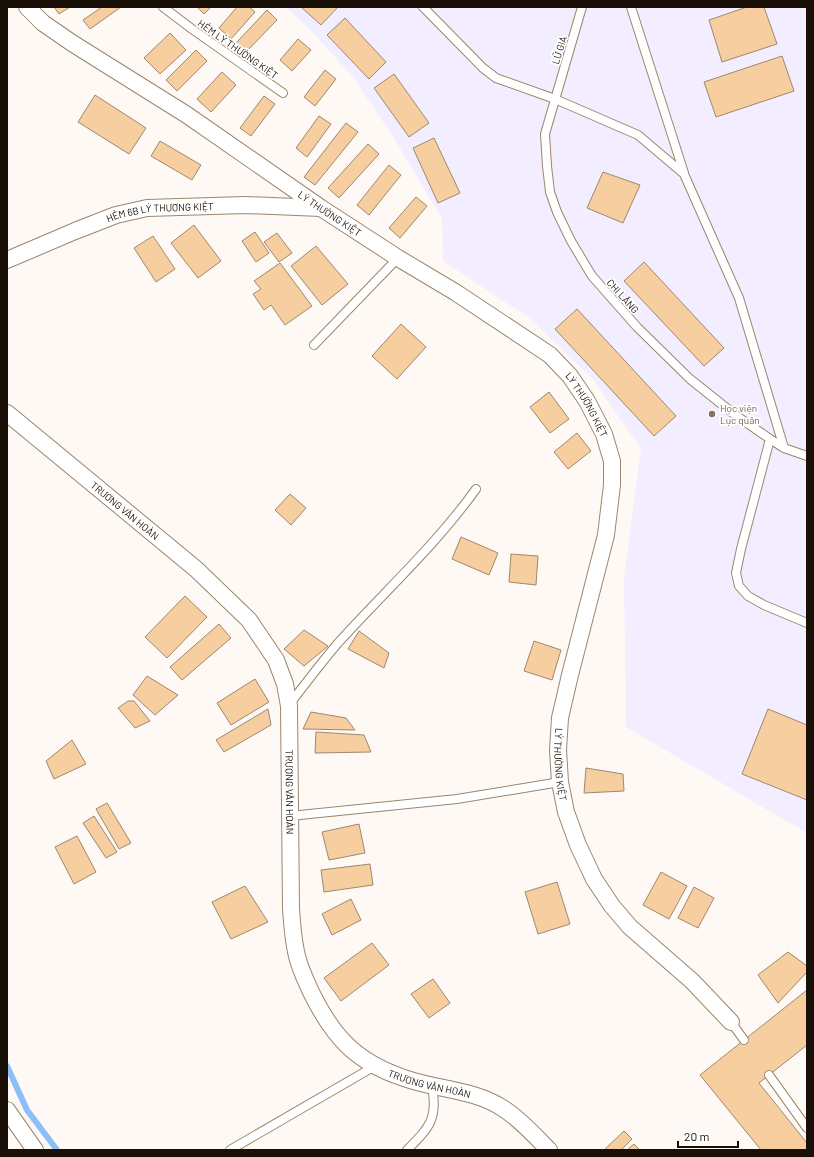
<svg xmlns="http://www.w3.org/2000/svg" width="814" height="1157" viewBox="0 0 814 1157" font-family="Barlow,sans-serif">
<rect width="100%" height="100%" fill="#fef9f4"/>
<!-- education -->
<path fill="#f2edff" d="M286,7H807V833L626,727L624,577L641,449L592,378L528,317L443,261L442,218L392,135L352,76L314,34Z"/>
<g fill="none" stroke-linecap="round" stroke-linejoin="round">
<!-- stream -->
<path stroke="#8cbefa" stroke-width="6" d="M7,1066L27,1110L57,1150"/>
</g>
<!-- building -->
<path fill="#f6ce9f" stroke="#9e886f" d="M54,7H70L59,14Z
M102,7H121L90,29L83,20Z
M197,7H211L204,14Z
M237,7H249L255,12L231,39L219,28Z
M301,7H336L337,8L321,25Z
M747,7H764L777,44L722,62L709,20Z
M267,10L277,20L246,52L236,43Z
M345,18L386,62L369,79L327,35Z
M170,33L186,50L160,74L144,58Z
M298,39L311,50L292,71L280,60Z
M196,50L207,61L177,91L166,80Z
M782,56L794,91L716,117L704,82Z
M325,70L336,79L315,106L304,97Z
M222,72L236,85L211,112L197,99Z
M394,74L429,123L409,137L374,88Z
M95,95L146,128L129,154L78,122Z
M264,96L275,104L251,136L240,128Z
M319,116L331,124L307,157L296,148Z
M346,123L358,132L315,185L304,177Z
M434,138L460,193L438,203L413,148Z
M160,141L201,165L192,180L151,156Z
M368,144L379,154L339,198L328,188Z
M389,165L401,175L369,215L357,205Z
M603,172L640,185L623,223L587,208Z
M416,197L427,206L400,238L389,228Z
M194,225L221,261L198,278L171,243Z
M255,232L269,253L256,262L242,241Z
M277,233L292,253L279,262L264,242Z
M153,236L175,269L156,282L134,248Z
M316,246L348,284L322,305L291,266Z
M644,262L724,348L704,366L624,281Z
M280,263L312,306L285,325L271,305L264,310L253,294L261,289L254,281Z
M577,309L676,416L654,436L555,329Z
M401,324L426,347L397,379L372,356Z
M549,392L569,419L550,433L530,407Z
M577,433L591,451L568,469L554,452Z
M290,494L306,508L291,525L275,510Z
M461,537L498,553L489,575L452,559Z
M511,554L538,556L536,585L509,582Z
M185,596L207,617L167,658L145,637Z
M219,624L231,638L182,680L170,667Z
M304,630L328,646L304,666L284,649Z
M359,631L389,653L384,668L348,649Z
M534,641L561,650L552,680L524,671Z
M147,676L178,695L155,715L133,695Z
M255,679L269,702L231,725L217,703Z
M128,701H134L150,721L135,728L118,708Z
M268,709L271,725L224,752L216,740Z
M768,709L807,725V800L742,774Z
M311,712L346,718L355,730L303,729Z
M316,732L364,735L371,752L315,753Z
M72,740L86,764L54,779L46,761Z
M586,768L623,774L624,791L584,793Z
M107,803L131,843L119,849L96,809Z
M94,816L117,852L106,858L83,823Z
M359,824L365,853L329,860L322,832Z
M77,836L96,872L74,884L55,847Z
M370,864L373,885L324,892L321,870Z
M661,872L687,886L669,919L643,905Z
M557,882L570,924L538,934L525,892Z
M245,886L268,922L231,939L212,902Z
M694,887L714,898L698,928L678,918Z
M351,899L361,920L332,935L322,914Z
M372,943L389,965L341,1001L324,978Z
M788,952L807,966V972L778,1003L758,975Z
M433,979L450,1003L429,1018L411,994Z
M807,990V1045L759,1083L807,1143V1150H761L700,1075Z
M624,1131L632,1139L621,1150H604Z
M634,1144L640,1150H627Z"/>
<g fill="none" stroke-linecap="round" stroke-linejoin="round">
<!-- service casing -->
<g stroke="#9b866d" stroke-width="10">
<path id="service" d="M163,7L192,29L283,93
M423,7L483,68L496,78L555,99L638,135L684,174L739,298L784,448L807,456
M582,7L545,134L547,166L550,192L557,212L571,241L592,276L637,327L690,379L734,414L770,439L784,448
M631,7L684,173
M314,345L398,258
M770,439L741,549L736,573L739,586L748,596L764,605L807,623
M289,705C305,684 321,663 338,643C384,592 436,545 476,489
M290,816L457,799L560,782
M731,1022L744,1040
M769,1075L807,1128
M230,1150L375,1066
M407,1150C430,1127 438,1119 432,1085"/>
</g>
<!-- minor casing -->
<g stroke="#9b866d" stroke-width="18">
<g id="minor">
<path id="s1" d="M27,7L43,23L72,43L187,115L321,208L398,258L455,292L550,355L570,376L587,401L604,434L612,461V485L606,535L570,675L560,718L558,750L560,782L566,812L578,845L594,879L612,906L630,927L692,981L731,1022"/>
<path id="s2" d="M7,260L75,231L116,215L147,208L245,205L321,208"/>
<path id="s3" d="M7,413L196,569L249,620L276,660L285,684L289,706L291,908C292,924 293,940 297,956C300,969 306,981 311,992C333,1037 356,1062 404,1078C437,1090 474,1089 504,1109C521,1120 535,1136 549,1150"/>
<path d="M7,1110L35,1150"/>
</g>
</g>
<!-- service -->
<use href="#service" stroke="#fff" stroke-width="8"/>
<!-- minor -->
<use href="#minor" stroke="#fff" stroke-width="16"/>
</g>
<!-- markers -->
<circle fill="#8d6e63" stroke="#fff" stroke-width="1.5" cx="712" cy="414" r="4"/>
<g text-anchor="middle" stroke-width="3.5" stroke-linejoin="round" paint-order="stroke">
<!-- street labels -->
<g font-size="10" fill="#191107" stroke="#fff">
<text transform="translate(238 49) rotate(35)" y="4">HẺM LÝ THƯỜNG KIỆT</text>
<text transform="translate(559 50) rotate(-73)" y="4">LỮ GIA</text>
<text dy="4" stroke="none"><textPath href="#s2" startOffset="162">HẺM 6B LÝ THƯƠNG KIỆT</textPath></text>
<text dy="4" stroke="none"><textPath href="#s1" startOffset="367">LÝ THƯỜNG KIỆT</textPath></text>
<text transform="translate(623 296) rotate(48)" y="4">CHI LĂNG</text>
<text dy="4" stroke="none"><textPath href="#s1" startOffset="691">LÝ THƯỜNG KIỆT</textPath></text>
<text dy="4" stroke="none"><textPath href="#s3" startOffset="153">TRƯƠNG VĂN HOÀN</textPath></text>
<text dy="4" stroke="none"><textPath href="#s1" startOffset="1063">LÝ THƯỜNG KIỆT</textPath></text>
<text dy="4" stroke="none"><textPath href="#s3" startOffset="501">TRƯƠNG VĂN HOÀN</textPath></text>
<text dy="4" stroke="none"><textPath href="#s3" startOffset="861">TRƯƠNG VĂN HOÀN</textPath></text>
</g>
<!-- education labels -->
<g font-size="10" fill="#785e54" stroke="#fff" text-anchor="start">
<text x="720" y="412">Học viện<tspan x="720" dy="12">Lục quân</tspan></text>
</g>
</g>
<!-- border -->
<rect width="814" height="1157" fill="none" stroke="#191107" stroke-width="16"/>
<!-- scale -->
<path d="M678 1141v6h60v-6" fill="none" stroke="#191107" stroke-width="2"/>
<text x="684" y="1141" font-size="12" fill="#191107" stroke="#ffffff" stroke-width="3" paint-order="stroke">20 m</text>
</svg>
